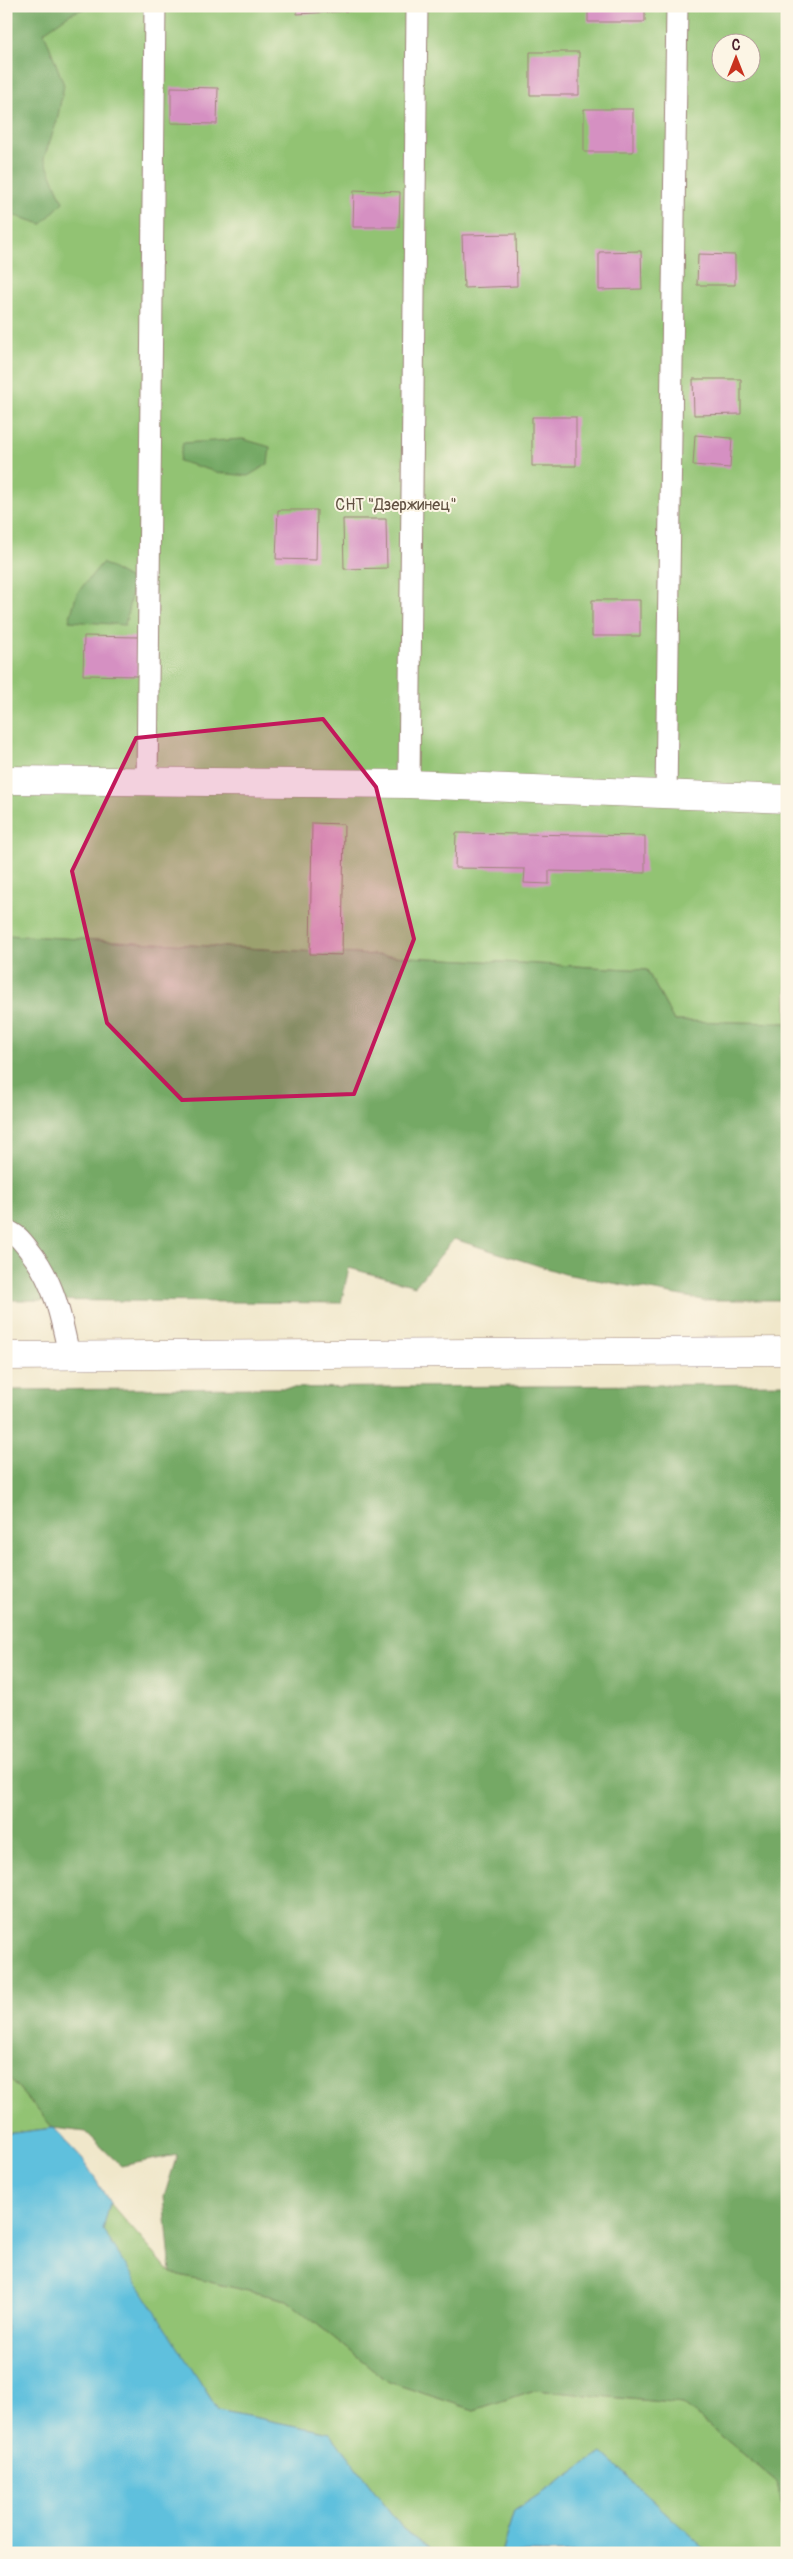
<svg xmlns="http://www.w3.org/2000/svg" width="793" height="2559" viewBox="0 0 793 2559" font-family="Pangolin,sans-serif">
<rect width="100%" height="100%" fill="#fcf5e5"/>
<filter id="ink" filterUnits="userSpaceOnUse"><feTurbulence type="fractalNoise" baseFrequency=".02" numOctaves="2"/><feDisplacementMap in="SourceGraphic" scale="10" xChannelSelector="R" yChannelSelector="G"/><feConvolveMatrix kernelMatrix="1 2 1 2 8 2 1 2 1" color-interpolation-filters="sRGB"/></filter>
<filter id="wash" filterUnits="userSpaceOnUse"><feTurbulence type="fractalNoise" baseFrequency=".0096" numOctaves="4" result="noise"/><feDisplacementMap in="SourceGraphic" scale="20" xChannelSelector="R" yChannelSelector="G"/><feGaussianBlur stdDeviation="1.12" result="paint"/><feColorMatrix in="noise" values="0 0 0 0 0 0 0 0 0 0 0 0 0 0 0 0 0 1.4 0 .05"/><feComposite in="paint" operator="in"/></filter>
<g filter="url(#wash)">
<rect width="100%" height="100%" fill="#f0e7ca"/>
<!-- green -->
<path fill="#92c373" stroke="#6e714f" fill-rule="evenodd" d="M6,6H787V1023L674,1021L647,970L6,935ZM720,42H750V72H720Z
M6,2073L53,2128L6,2134Z
M110,2203L171,2273L287,2300L389,2382L474,2410L535,2390L683,2404L777,2482L787,2531V2553H709L602,2453L514,2511L501,2553H436L403,2529L330,2433L218,2410L102,2230Z"/>
<!-- forest -->
<path fill="#75a965" stroke="#606448" d="M6,6H91L70,14L44,32L64,85L57,121L44,158L63,202L42,224L12,215L6,209Z
M243,439L270,447L268,464L248,476L220,473L179,461L183,443Z
M102,563L134,581L125,625L69,621L77,593Z
M6,935L647,970L674,1021L787,1023V1300H703L565,1274L454,1239L415,1286L349,1268L341,1303L6,1300Z
M787,1384V2531L777,2482L683,2404L535,2390L474,2410L389,2382L287,2300L171,2273L164,2197L177,2155L121,2166L86,2132L53,2128L6,2073V1390Z"/>
<!-- water -->
<path fill="#5fc0dd" stroke="#547084" d="M53,2128L84,2161L110,2203L103,2230L218,2410L330,2433L403,2529L436,2553H6V2134Z
M602,2453L709,2553H501L514,2511Z"/>
<g id="blocks">
<!-- building -->
<path fill="#d590c2" d="M297,6H351V11L297,14Z
M588,6H645V22H588Z
M530,52H579V95H530Z
M171,87L218,88L217,124L171,123Z
M584,109H633V152H584Z
M354,190L400,192L399,227H353Z
M516,234L517,286L464,288L462,235Z
M641,251L642,289L599,290V252Z
M698,254L735,255V285H697Z
M693,379H741V414L694,415Z
M532,417H576V466H532Z
M695,435L732,438L730,468L693,465Z
M278,510H317L316,560L276,559Z
M343,519H386L387,568L344,569Z
M592,600H640V636H592Z
M84,636L138,637V676L83,675Z
M312,823L344,824L342,955L310,954Z
M456,833L645,836V873L549,871V884L524,883L525,869L455,868Z"/>
</g>
</g>
<g filter="url(#ink)">
<use href="#blocks" fill-opacity="0" stroke="#9d837a" stroke-width="1"/>
<g fill="none" stroke-linecap="round" stroke-linejoin="round">
<!-- service casing -->
<g stroke="#9d837a" stroke-width="23">
<path id="service" d="M147,782L155,6
M409,784L417,6
M666,795L677,6
M6,1230C17,1234 22,1241 29,1250C54,1281 61,1316 69,1355"/>
</g>
<!-- minor casing -->
<g stroke="#9d837a" stroke-width="29">
<path id="minor" d="M6,780L409,784L787,799
M6,1356L787,1351"/>
</g>
<!-- service -->
<use href="#service" stroke="#fff" stroke-width="21"/>
<!-- minor -->
<use href="#minor" stroke="#fff" stroke-width="28"/>
</g>
</g>
<!-- marked area -->
<path fill="#c2185b" fill-opacity="0.2" stroke="#c2185b" stroke-width="4" stroke-linejoin="round" d="M323,719L376,787L414,939L354,1094L182,1100L107,1023L72,871L136,738Z"/>
<g text-anchor="middle" stroke-width="4" stroke-linejoin="round" paint-order="stroke">
<!-- park labels -->
<g font-size="16" fill="#605041" stroke="#fcf5e5">
<text x="396" y="510">СНТ "Дзержинец"</text>
</g>
</g>
<!-- margin -->
<rect width="793" height="2559" fill="none" stroke="#fcf5e5" stroke-width="25"/>
<!-- north arrow -->
<g transform="translate(736 58)"><circle r="24" fill="#fcf5e5" stroke="#b59f9b"/>
<path d="M0-4L9 19L0 12L-9 19Z" fill="#c8321e"/>
<text y="-8" font-size="14" font-weight="bold" text-anchor="middle" fill="#4a1f2b">С</text>
</g>
</svg>
